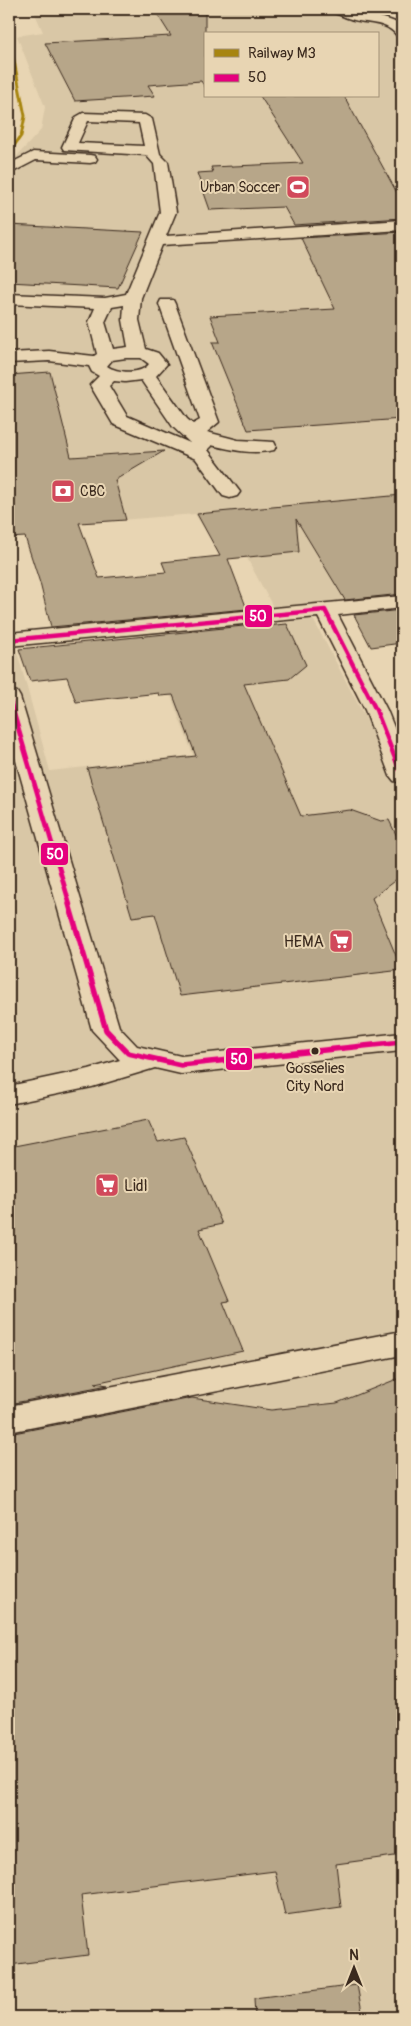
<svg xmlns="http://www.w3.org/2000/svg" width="411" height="2026" viewBox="0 0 411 2026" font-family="Pangolin,sans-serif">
<rect width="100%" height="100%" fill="#e8d5b3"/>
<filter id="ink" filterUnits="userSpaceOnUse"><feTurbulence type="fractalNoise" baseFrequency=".02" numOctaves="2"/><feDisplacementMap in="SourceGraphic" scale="10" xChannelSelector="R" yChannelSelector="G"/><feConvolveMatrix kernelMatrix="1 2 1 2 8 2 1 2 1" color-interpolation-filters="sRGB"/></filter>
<g filter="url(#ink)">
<!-- built -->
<path fill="#d9c7a6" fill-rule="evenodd" d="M33,9H329L392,29L402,28V595L273,607L239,543L215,546L195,514L9,529V162L17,156L41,130L45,107L17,36L43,32ZM205,34H377V96H205Z
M313,619L376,738L402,736V2017H9V649L16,648L50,771L193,755L148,636Z"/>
<!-- building -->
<path fill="#b7a689" stroke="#3b2a1e" d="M154,9H205V87L201,81L148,85L155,96L75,101L45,43L171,36Z
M260,96H344L402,202V218L294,225L284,207L210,210L197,173L213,172L211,167L303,163Z
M9,225L143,232L118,288L9,282Z
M402,232V419L248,430L212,342H220L210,316L335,309L301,238Z
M50,372L71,457L164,451L115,480L126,520L79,523L99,578L166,572L162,562L220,556L197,514L402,495V594L345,600L296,519L299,552L228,559L247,609L51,627L40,583L25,537L9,538V375Z
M402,610V643L371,647L354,615Z
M287,624L306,665L289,679L244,684L301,816L350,810L381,821L389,820L402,847V875L372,898L402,970L180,996L155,914L132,917L87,768L196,756L173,695L160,696L159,693L76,702L67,677L30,681L19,649L253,625L254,627Z
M148,1120L158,1142L184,1137L222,1224L199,1229L229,1301L223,1302L243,1351L95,1383L108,1385L9,1404V1147Z
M402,1377V1855L336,1864L341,1907L285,1915L275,1871L81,1895L88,1955L9,1965V1434L192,1398L271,1410L337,1403Z
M357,1985L363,2017H255L254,1998Z"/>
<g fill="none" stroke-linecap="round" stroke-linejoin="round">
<!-- minor casing -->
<g stroke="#3b2a1e" stroke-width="3">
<path id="minor" d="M329,9C343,8 391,17 402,26V38L398,37C387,21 370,24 354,20C346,18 339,14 331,12Z
M83,113L145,115L152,119L160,154L168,162L176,212L166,236L402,220V230L162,245L141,298L139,320L146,349L158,353L167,364L156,376L187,419L193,424L200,420L159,304L161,300H173L175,304L219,422L207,432L238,440L274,442L276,446L274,450C253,455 232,450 211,445L212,446L208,450L240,492L237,496L230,498L223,496L196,459L113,424L90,385L99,376L92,372L89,366L49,361L9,363V353L49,351L94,356L97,354L89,322L95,308L9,304V294L105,298L126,294L160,212L154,164L146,155L64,150L62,147L76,117ZM88,121L139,123L144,146L78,143ZM124,305L123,320L128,347L113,349L105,322L112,307ZM126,358H141L149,364C141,375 117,373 107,366L112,360ZM141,380L173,427L190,443L127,416L109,386L114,381L125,382Z
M33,152L90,155L95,156L97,159L95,162L90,163L36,160L9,174V164Z
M402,596V608L338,615L387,710L402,747V783L394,781L390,776L365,710L318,617L9,646V633Z
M9,690L17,692L20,697L119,1027L137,1046L181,1056L402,1033V1051L181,1074L155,1068L92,1087L9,1104V1086L89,1069L120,1060L92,1030L9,736Z
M402,1331V1355L9,1432V1406Z"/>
</g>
<!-- minor -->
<use href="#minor" fill="#e8d5b3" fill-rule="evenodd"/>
<!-- bus-1-far1 casing -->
<g stroke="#e8d5b3" stroke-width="8">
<path id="bus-1-far1" d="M9,640L325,610L376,710L402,776
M9,697L70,905"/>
</g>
<!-- bus-1 casing -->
<g stroke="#e8d5b3" stroke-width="9">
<path id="bus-1" d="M69,904L106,1030L128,1053L181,1065L402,1042"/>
</g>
<!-- bus-1-far1 -->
<use href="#bus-1-far1" stroke="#e5007d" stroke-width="4.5"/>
<!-- bus-1 -->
<use href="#bus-1" stroke="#e5007d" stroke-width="5.5"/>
<!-- rail-1 casing -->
<g stroke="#e8d5b3" stroke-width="5">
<path id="rail-1" d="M9,36L25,116L21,136L9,153"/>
</g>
<!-- rail-1 -->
<use href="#rail-1" stroke="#a78511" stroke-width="3"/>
</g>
</g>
<!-- icons -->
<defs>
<g id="stadium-square" transform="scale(1.25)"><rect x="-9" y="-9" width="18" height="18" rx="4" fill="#d1495b" stroke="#e8d5b3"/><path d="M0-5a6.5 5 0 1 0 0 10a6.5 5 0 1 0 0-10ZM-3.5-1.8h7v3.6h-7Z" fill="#fff"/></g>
<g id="bank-square" transform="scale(1.25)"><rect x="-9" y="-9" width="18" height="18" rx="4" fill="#d1495b" stroke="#e8d5b3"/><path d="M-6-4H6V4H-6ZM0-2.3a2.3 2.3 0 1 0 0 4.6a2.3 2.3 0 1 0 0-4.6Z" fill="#fff"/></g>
<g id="supermarket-square" transform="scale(1.25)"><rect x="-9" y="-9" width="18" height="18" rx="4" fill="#d1495b" stroke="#e8d5b3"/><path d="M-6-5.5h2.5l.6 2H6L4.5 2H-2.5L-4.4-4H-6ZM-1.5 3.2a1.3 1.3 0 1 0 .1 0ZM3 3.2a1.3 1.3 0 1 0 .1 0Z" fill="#fff"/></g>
</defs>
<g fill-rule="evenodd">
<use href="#stadium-square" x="298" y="187"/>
<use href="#bank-square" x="63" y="491"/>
<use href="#supermarket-square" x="341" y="941"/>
<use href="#supermarket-square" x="107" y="1185"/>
</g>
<!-- markers -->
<circle fill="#3b2a1e" stroke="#e8d5b3" stroke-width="2" cx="315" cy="1051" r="4.5"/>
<g text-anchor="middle" stroke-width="4" stroke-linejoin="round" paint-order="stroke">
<!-- far-poi labels -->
<g font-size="14" fill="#3b2a1e" stroke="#e8d5b3" text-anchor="end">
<text x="280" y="192">Urban Soccer</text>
<text x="80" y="496" text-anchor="start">CBC</text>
</g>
<!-- bus labels -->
<g font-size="15" fill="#3b2a1e" stroke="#e8d5b3">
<text x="315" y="1073">Gosselies<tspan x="315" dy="18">City Nord</tspan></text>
</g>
<!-- poi labels -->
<g font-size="16" fill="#3b2a1e" stroke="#e8d5b3" text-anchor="end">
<text x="324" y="947">HEMA</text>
<text x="124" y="1191" text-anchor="start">Lidl</text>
</g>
</g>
<g stroke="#e8d5b3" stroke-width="2">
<rect x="244" y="604" width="29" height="24" rx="5" fill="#e5007d"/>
<rect x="40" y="842" width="29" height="24" rx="5" fill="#e5007d"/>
<rect x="225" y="1047" width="28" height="24" rx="5" fill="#e5007d"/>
</g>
<g font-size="14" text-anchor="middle" font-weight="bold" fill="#fff">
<text x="258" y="621">50</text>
<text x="55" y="859">50</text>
<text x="239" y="1064">50</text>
</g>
<!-- margin -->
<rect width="411" height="2026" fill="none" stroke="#e8d5b3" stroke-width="30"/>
<rect x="15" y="15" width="381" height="1996" fill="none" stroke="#3b2a1e" stroke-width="2" filter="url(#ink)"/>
<!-- legend -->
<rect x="204" y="32" width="175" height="65" fill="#e8d5b3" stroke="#a39177"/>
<rect x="214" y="49" width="25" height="8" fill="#a78511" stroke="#a39177"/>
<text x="248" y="58" font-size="15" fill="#3b2a1e">Railway M3</text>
<rect x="214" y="74" width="25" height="8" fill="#e5007d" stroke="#a39177"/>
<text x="248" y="82" font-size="15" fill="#3b2a1e">50</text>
<!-- north arrow -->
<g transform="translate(354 1968)" stroke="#e8d5b3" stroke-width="4" paint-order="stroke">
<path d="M0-4L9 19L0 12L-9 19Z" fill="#3b2a1e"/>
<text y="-8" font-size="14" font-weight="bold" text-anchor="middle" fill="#3b2a1e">N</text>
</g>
</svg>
